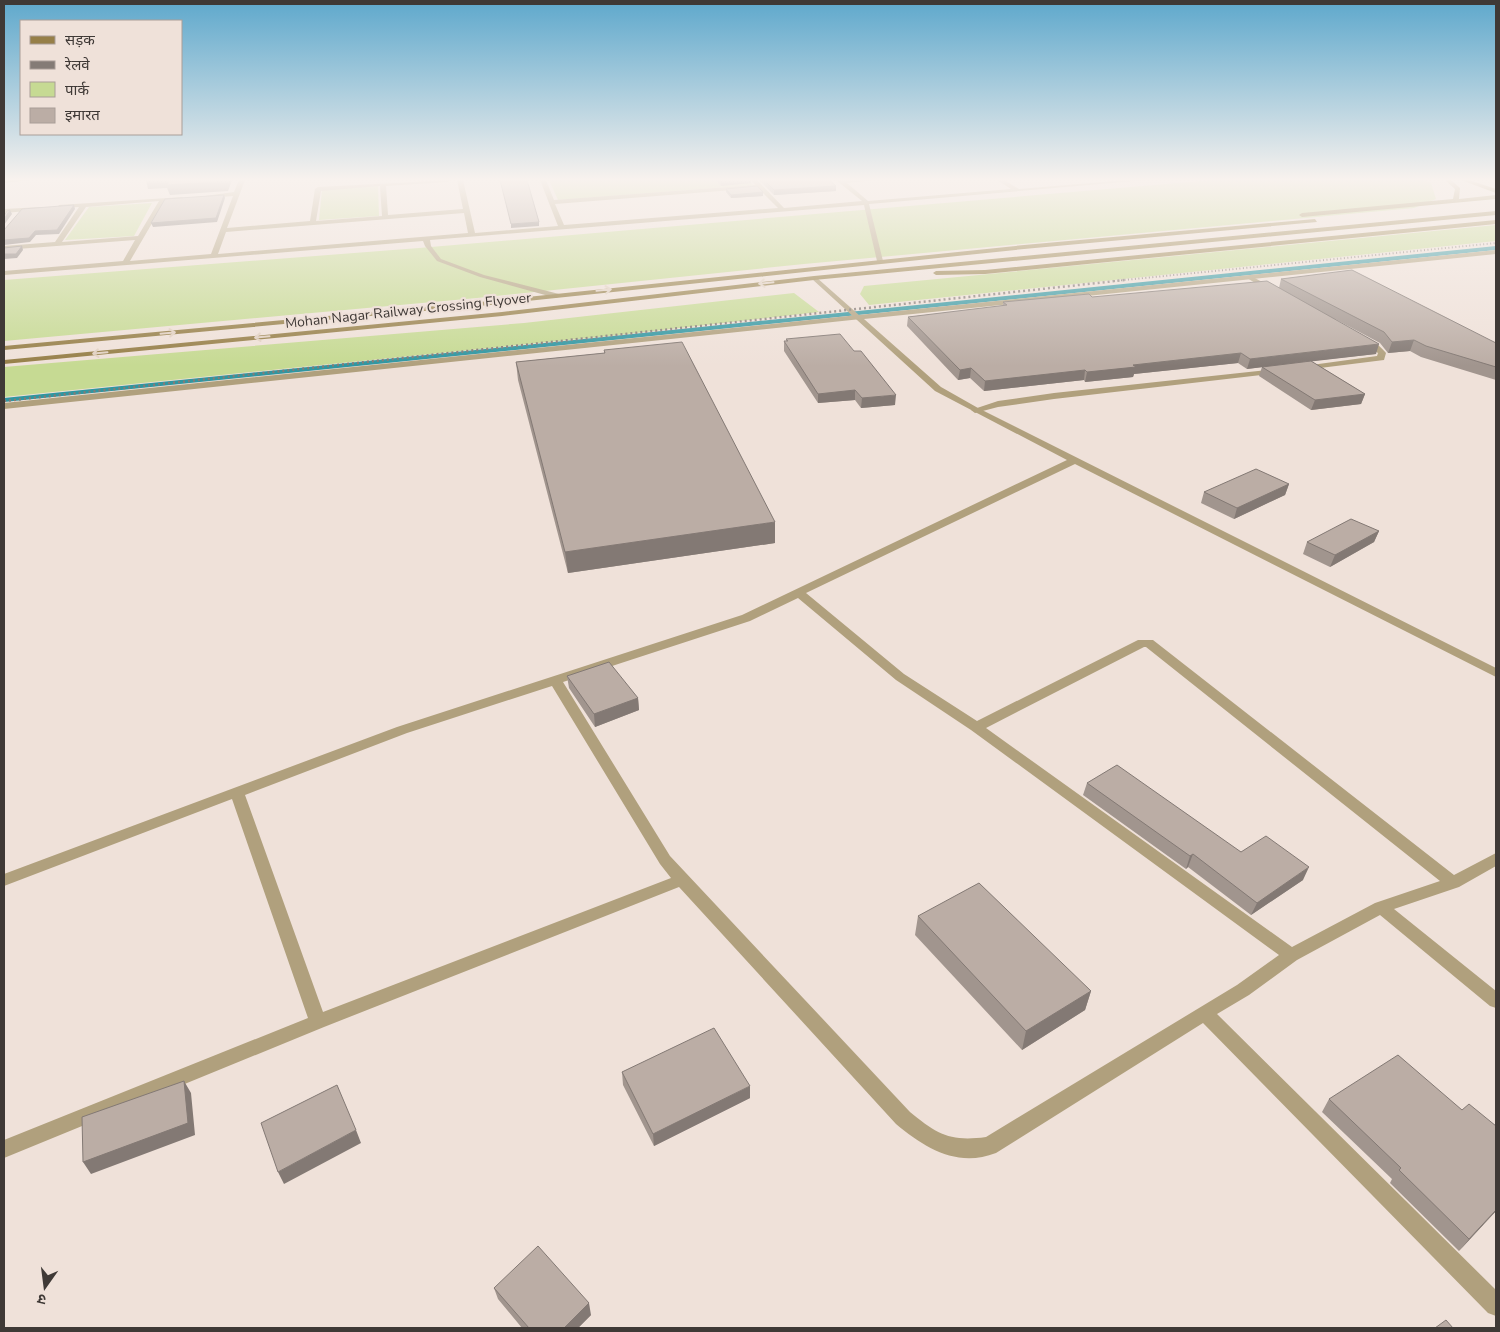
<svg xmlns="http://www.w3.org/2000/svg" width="1500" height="1332" viewBox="0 0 1500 1332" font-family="'Nunito Sans','Noto Sans Devanagari',sans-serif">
<rect width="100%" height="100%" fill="#efe1d9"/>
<!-- green -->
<path fill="#c6da93" d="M549,180H748L753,185L558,200Z
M1213,180H1423L1431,183L1436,199L1414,208L804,264L477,298L4,341V280L419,248Z
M378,186L379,216L319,220L322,190Z
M152,203L134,236L65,240L89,207Z
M1496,225V241L869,305L860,294L864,286Z
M794,293L819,312L618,335L4,397V367L524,323Z"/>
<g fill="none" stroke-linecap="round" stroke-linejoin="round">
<!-- stream -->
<path fill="#2f96a1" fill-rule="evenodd" d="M1496,246V250L4,402V398Z"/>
<!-- lane -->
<path fill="#b0a07d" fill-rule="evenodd" d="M1247,276H1251L1277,290L1270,292L1247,278Z
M858,315H861V319L4,409V403Z
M1360,337C1370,337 1380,346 1386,353L1384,360L1304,370L1300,368L1304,366L1377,356L1378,353L1360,341Z
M1276,369L1280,371L1279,373L1054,399L998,407L975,413L971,410L998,401L1054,393Z"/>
<!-- street -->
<path fill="#b0a07d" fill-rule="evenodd" d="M239,180H245L227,228L310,221L315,189L318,187L451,180L448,182L386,186L388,215L463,209L457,180H463L475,233L558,226L540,180H546L554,200L755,185L751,180H757L784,208L862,201L836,180H874L847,183L868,201L1011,189L997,180H1004L1019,189L1126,180H1147L869,204L883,261L880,263L877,261L864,205L430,240L431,246L441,259L484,275L559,294L560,296L556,298L480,277L437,261L425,246L423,241L4,275V271L123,261L135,240L4,250V246L55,242L79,207L57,208L59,205L183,197L181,200L165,201L130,261L211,254L233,196L208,198L205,196L234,192ZM380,186L382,216L316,221L321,191ZM758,188L778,208L564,225L555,204ZM159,201L138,236L62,242L86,207ZM464,213L468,233L218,254L226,232Z
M41,207L39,210L4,213V209Z
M1496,250V254L864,319L941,387L978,408L1496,668V677L1075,464L806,593L904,674L977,721L1138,640H1153L1454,875L1496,853V866L1459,887L1394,909L1496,991V1008L1490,1006L1380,915L1297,960L1249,995L1217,1014L1496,1290V1316L1488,1313L1203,1023L996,1153C957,1168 925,1148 896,1124L679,887L324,1027L4,1158V1140L308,1018L232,799L4,886V874L397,727L742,615L1067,460L935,391L812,279V277H816L859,315ZM798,598L896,680L971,730L1279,955L1237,985L986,1137C950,1142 937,1134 910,1112L670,856L563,682L750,621ZM1144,647H1146L1440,881L1375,903L1292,947L986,728ZM552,686L660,864L671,878L323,1012L245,795L407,733Z"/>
<!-- secondary -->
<path fill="#967f48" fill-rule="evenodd" d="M4,180H30L4,183Z
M1445,180H1451L1460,188L1459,199L1496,195V199L1302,217L1299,215L1302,213L1453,199L1455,189Z
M1461,180H1469L1496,189V193Z
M1496,211V215L814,280L502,316L4,364V360L502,312L814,276Z
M1315,219L1317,222L1024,249L490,305L4,350V346L490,301L1024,245Z
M1496,220V224L985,274L936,275L933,273L936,271L985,270Z"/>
<!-- rail-far1 -->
<path stroke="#847b76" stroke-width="2" stroke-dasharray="1 2.5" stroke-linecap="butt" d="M1114,281L1496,243"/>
<!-- rail -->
<path stroke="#847b76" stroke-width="2.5" stroke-dasharray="2 3" stroke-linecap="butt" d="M4,401L1125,280"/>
</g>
<!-- wall -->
<path fill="#a1958e" d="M716,180H751V183L721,186Z
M759,180H834H830L836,186V191L774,195Z
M726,189L763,192V196L731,198L726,192Z
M1281,279L1496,343V380L1421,357L1410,351L1388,353L1380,343L1335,319L1376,354L1311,361L1365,394L1361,404L1311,410L1259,376L1262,367L1247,369L1238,363L1134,374L1133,377L1085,382L1084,380L984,391L970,378L958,380L907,326L908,317L1003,306V302L1279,288Z
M786,339L895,405L861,408L855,400L818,403L784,351V341H786Z
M604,350L775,543L568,573L518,380L516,362L604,353Z
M1289,484L1285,495L1234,519L1201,503L1204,492Z
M1379,531L1374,542L1330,567L1303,554L1307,542Z
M567,676L638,698L639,710L595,727L569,688Z
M1087,783L1241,852L1303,880L1251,915L1188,867L1186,869L1083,795Z
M918,916L1091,991L1085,1010L1022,1050L915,935Z
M622,1072L750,1098L654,1146L623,1085Z
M1329,1099L1462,1110L1496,1211L1459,1251L1390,1183L1392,1179L1322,1112Z
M494,1288L591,1315L578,1328H522L498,1299Z"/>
<!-- shaded-wall -->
<path fill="#837974" d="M146,180H232L228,191L170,195L167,188L148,189Z
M733,180H751V183L721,186V181Z
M836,186V191L774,195V190Z
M763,192V196L731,198V195Z
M224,195L225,198L217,222L153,227L151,223Z
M74,205L75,209L59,234L36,235L30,242L4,245V240Z
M10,210L12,214L4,225V219Z
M539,222V226L511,228V224Z
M22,246L23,250L17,258L4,259V254Z
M1414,340L1410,351L1388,353L1392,342Z
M1379,344L1376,354L1247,369L1250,359Z
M1241,353L1238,363L1134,374L1133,377L1085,382L1087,372L1133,365Z
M971,368L970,378L958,380L960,370Z
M1085,370L1084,380L984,391L985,381Z
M855,390V400L818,403V394Z
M1365,394L1361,404L1311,410L1315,400Z
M896,395L895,405L861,408L862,398Z
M1289,484L1285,495L1234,519L1237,508Z
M775,522V543L568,573L565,552Z
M1379,531L1374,542L1330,567L1335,555Z
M638,698L639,710L595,727L594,714Z
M1193,854L1188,867L1186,869L1190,856Z
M1309,867L1303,880L1251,915L1257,903Z
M1091,991L1085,1010L1022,1050L1026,1031Z
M184,1081L191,1093L195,1135L91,1174L83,1162Z
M750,1086V1098L654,1146L653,1134Z
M356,1130L361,1143L284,1184L278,1172Z
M1496,1210V1211L1459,1251L1469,1239Z
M589,1303L591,1315L578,1328H564Z"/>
<!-- building -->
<path fill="#bbada5" stroke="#837974" d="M170,180H226L225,181L167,185Z
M500,180H527L539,222L511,224Z
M764,180H829L836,186L774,190Z
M757,186L763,192L731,195L726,189Z
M224,195L216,218L151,223L165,199Z
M74,205L57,230L35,231L29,238L4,240V230L22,209Z
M10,210L4,219V216L7,211Z
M22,246L16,254H4V248Z
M1352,270L1496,343V367L1426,346L1414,340L1392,342L1384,332L1281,279Z
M1267,281L1379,344L1250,359L1241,353L1133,365L1136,367L1087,372L1085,370L985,381L971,368L960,370L908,317L1007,305L1003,302L1089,294L1092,297Z
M840,334L854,351H861L896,395L862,398L855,390L818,394L784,341H788L786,339Z
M682,342L775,522L565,552L516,362L605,353L604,350Z
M1311,361L1365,394L1315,400L1262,367Z
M1256,469L1289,484L1237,508L1204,492Z
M1351,519L1379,531L1335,555L1307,542Z
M609,662L638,698L594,714L567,676Z
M1117,765L1241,852L1266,836L1309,867L1257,903L1193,854L1190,856L1087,783Z
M979,883L1091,991L1026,1031L918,916Z
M714,1028L750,1086L653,1134L622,1072Z
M1398,1055L1462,1110L1469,1104L1496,1126V1210L1469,1239L1399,1170L1401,1168L1329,1099Z
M184,1081L188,1123L83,1162L82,1117Z
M337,1085L356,1130L278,1172L261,1123Z
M538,1246L589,1303L564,1328H529L494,1288Z
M1446,1320L1453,1328H1435Z"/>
<!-- one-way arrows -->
<defs><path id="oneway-shaft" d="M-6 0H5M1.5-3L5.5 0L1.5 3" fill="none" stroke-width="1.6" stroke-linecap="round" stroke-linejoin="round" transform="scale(1.25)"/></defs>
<g stroke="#e2d2c3">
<use href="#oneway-shaft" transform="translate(766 283) rotate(174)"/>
<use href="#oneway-shaft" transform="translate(604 290) rotate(-6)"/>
<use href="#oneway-shaft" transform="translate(168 333) rotate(-5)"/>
<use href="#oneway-shaft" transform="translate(262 337) rotate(175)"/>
<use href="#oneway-shaft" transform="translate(100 353) rotate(175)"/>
</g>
<!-- sky -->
<linearGradient id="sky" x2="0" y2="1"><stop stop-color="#5ea8cc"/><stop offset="0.49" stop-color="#f8f2ee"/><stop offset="1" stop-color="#f8f2ee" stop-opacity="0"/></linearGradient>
<rect width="1500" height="366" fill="url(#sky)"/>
<g text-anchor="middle" stroke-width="4.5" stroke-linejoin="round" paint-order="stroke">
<!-- far-street labels -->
<g font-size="14" fill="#3f3936" stroke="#efe1d9">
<text transform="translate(408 310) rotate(-6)" y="5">Mohan Nagar Railway Crossing Flyover</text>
</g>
</g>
<!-- border -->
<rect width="1500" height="1332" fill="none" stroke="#3f3936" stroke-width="10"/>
<!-- legend -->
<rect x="20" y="20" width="162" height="115" fill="#efe1d9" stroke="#a99e98"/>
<rect x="30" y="36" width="25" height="8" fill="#967f48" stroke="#a99e98"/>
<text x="65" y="45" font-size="15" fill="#3f3936">सड़क</text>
<rect x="30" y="61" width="25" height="8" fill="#847b76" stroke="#a99e98"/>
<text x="65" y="70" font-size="15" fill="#3f3936">रेलवे</text>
<rect x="30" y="82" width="25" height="15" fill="#c6da93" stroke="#a99e98"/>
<text x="65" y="95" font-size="15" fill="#3f3936">पार्क</text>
<rect x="30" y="108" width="25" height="15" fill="#bbada5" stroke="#a99e98"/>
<text x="65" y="120" font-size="15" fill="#3f3936">इमारत</text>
<!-- north arrow -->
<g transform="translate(45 1287) rotate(194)" stroke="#efe1d9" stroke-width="4" paint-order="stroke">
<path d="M0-4L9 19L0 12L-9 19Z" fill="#3f3936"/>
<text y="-8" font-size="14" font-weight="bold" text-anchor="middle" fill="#3f3936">उ</text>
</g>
</svg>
